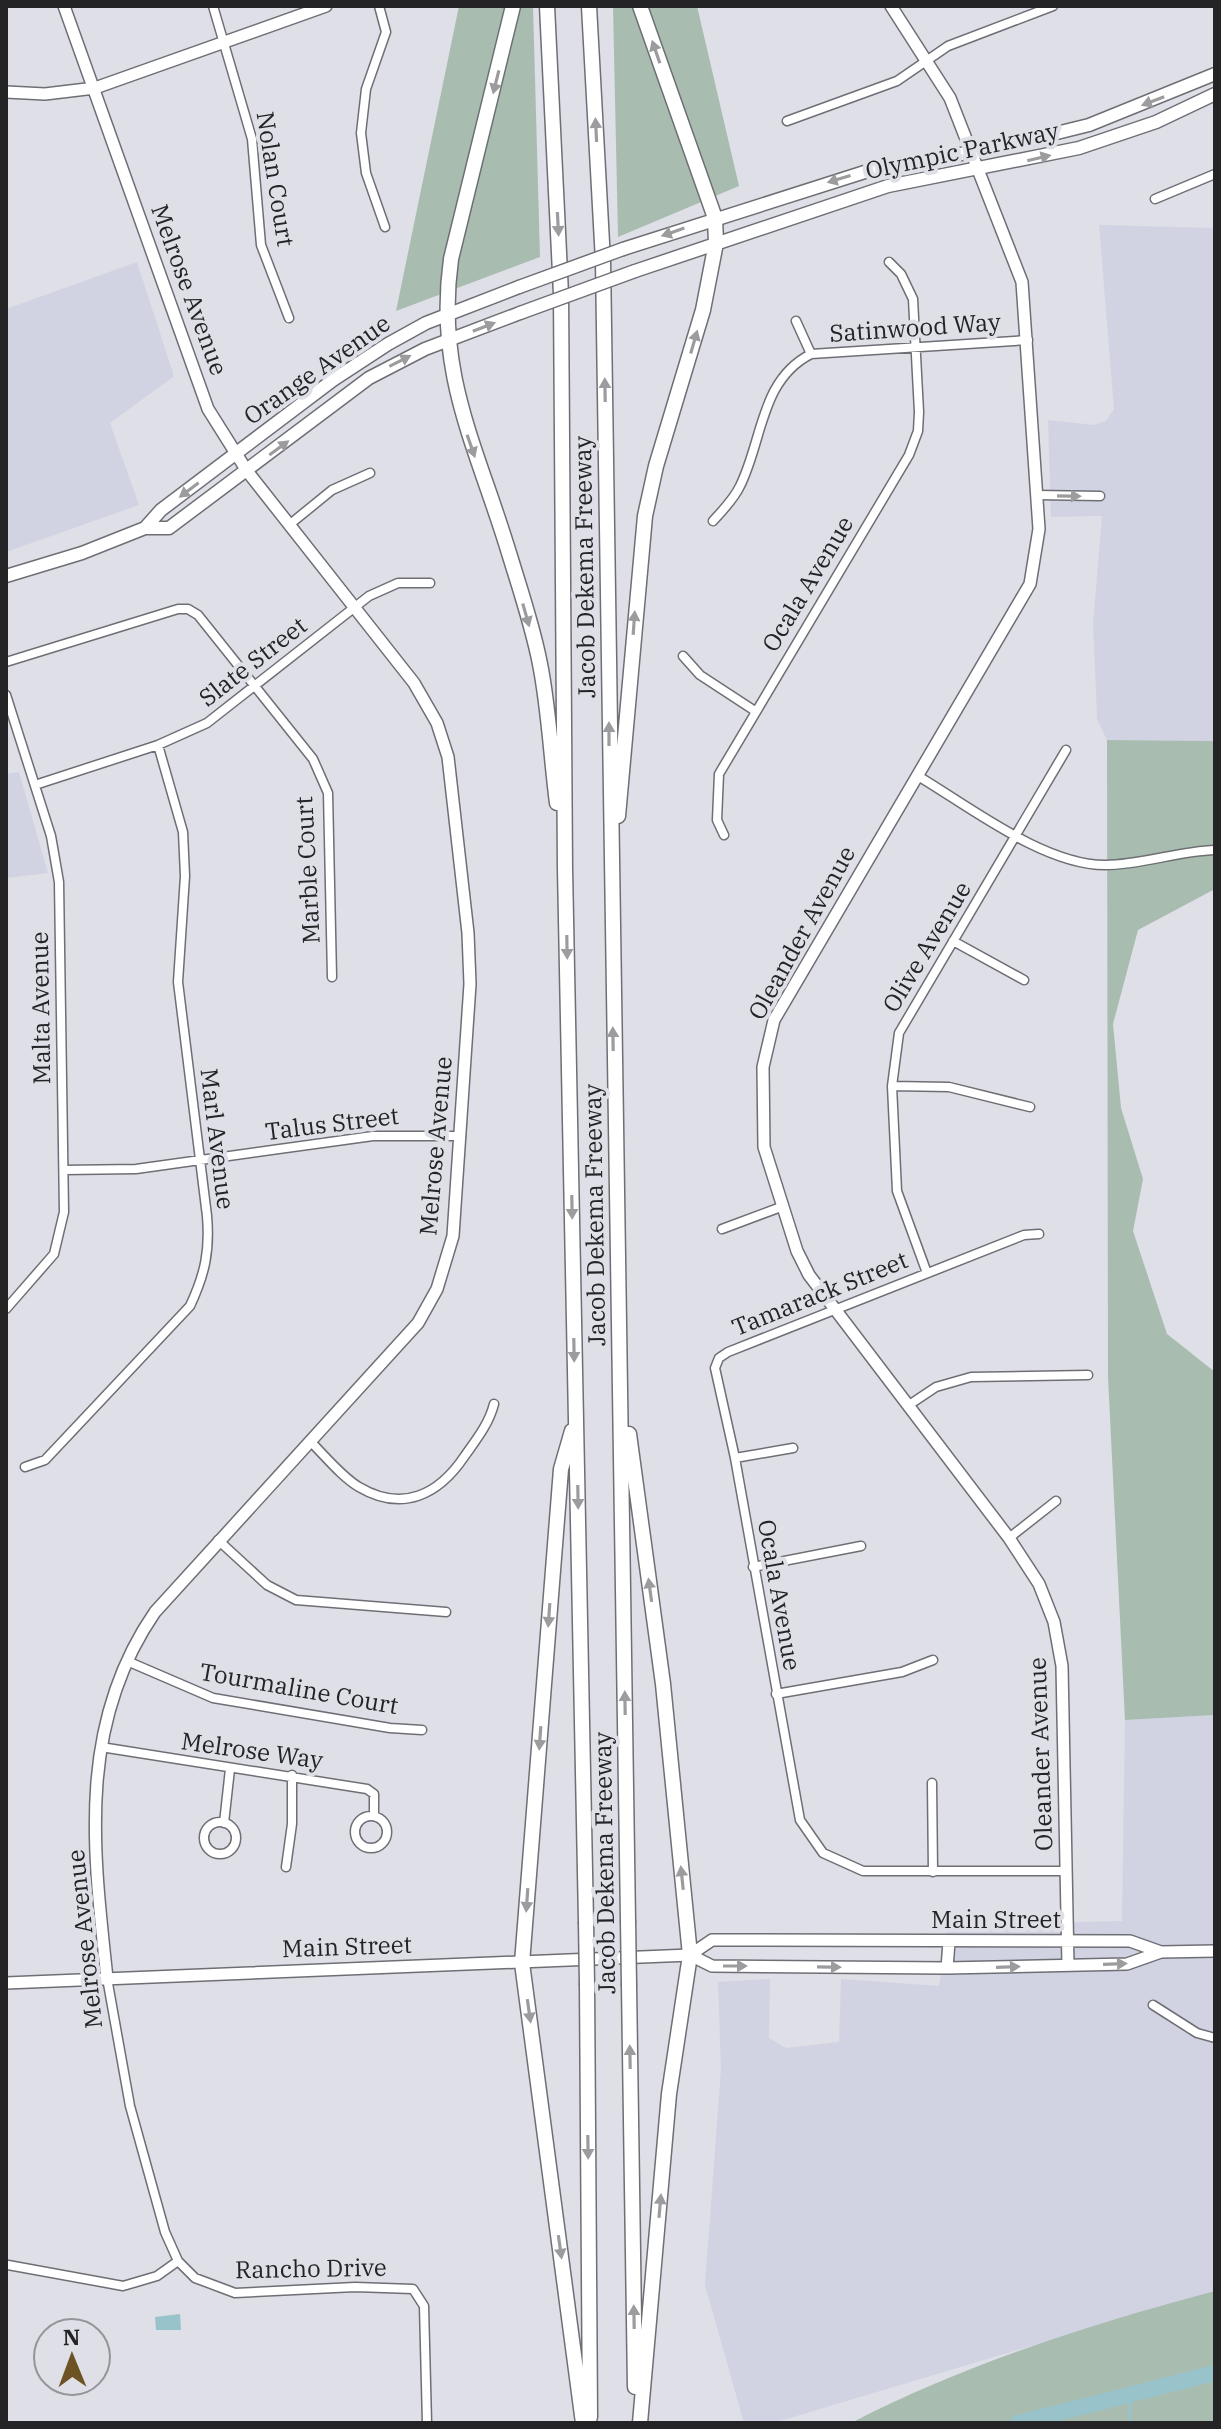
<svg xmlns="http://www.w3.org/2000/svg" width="1221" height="2429" viewBox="0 0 1221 2429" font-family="'IBM Plex Serif',serif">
<rect width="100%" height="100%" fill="#dedfe7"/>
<!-- built -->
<path fill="#d1d3e2" d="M1099,225L1215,228V741L1107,740L1097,719L1093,623L1102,516L1051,517L1048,420L1094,425L1106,421L1114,409Z
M137,262L173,373V377L110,423L139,505L6,552V309Z
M19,772L48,873L6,878V774Z
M1215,1715V2291L773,2423H744L705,2285L721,2069L718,1982L770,1979L769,2038L786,2048L839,2042L841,1979L939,1986L948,1925L1122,1921L1125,1720Z"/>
<!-- green -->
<path fill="#a8bdaf" d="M459,6H533L540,257L396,311Z
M613,6H697L739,186L618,237Z
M1107,740L1215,741V889L1138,930L1113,1024L1121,1108L1143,1179L1133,1231L1167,1334L1215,1372V1715L1125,1720L1108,1377Z
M1215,2291V2423H851C965,2364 1091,2324 1215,2291Z"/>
<!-- water -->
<path fill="#98c3ca" d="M180,2314L181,2330H156L155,2317Z"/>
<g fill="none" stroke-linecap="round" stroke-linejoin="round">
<!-- stream -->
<path stroke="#98c3ca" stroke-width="3" d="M1129,2393L1130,2423"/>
<!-- river -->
<path stroke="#98c3ca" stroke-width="16" d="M1018,2423L1215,2373"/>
<!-- street casing -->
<g stroke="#6e6f75" stroke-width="11">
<path id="street" d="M213,6L252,139L261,245L289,318
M379,6L386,32L366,89L361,133L366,173L385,227
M787,121L897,81L948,46L1053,6
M1155,199L1215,174
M796,321L811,354
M1037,495L1100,496
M713,521C723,510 734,499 740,486C763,440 760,380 811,354L1028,340
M289,525L332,490L370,473
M683,656L700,675L755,711
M6,662L178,609H188L198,615L313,759L328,793L332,977
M6,695L51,836L59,882L64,1212L54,1254L6,1309
M918,776C970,807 1044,865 1105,865C1142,865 1178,851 1215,850
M35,785L158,745L207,723L369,596L398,583H430
M724,835L717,820L719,774L909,455L918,431L919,412L913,299L901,274L889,262
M953,941L1024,980
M892,1086L949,1087L1030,1107
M64,1170L136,1169L373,1136H461
M722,1229L781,1207
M1039,1234L1024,1235L728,1352L719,1358L715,1368L735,1458L800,1820L823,1853L863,1871H1066
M927,1273L897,1191L892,1086L899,1033L1066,750
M909,1405L936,1387L971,1377L1088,1375
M310,1441C325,1456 342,1477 359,1487C403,1513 439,1494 464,1457C476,1440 489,1424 494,1404
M735,1458L793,1448
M25,1467L45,1460L190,1306C205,1274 210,1251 207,1216L178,982L185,876L183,832L158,745
M1009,1538L1056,1501
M218,1540L267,1585L296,1600L446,1612
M753,1567L861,1546
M127,1661L213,1698L390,1728L422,1730
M776,1694L902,1672L933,1660
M101,1747L367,1789L374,1794V1816
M932,1783L933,1872
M355 1832a16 16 0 1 1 32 0a16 16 0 1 1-32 0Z
M204 1838a16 16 0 1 1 32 0a16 16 0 1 1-32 0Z
M224,1823L230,1769
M286,1867L292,1824V1775
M107,1978L130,2106L165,2232L178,2261L195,2278L235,2293L355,2287L413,2289L424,2306L427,2423
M1153,2005L1197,2033L1215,2038
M8,2265L123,2286L157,2276L178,2261"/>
</g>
<!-- secondary casing -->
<g stroke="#6e6f75" stroke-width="14">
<path id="secondary" d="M64,6L208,409L247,471L414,683L437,723L448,757L468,933L470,984L453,1236L437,1289L418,1323L155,1612C77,1725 93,1849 107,1978
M891,6L950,98L1022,282L1039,529L1030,584L774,1020L763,1067L764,1147L797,1251L809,1275L1009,1538L1039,1584L1054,1622L1062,1666L1068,1965
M6,92L45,94L95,88L326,6
M690,1955L712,1940L1130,1941L1161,1952
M947,1968L949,1942
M6,1983L690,1955L712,1966L947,1968L1127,1964L1161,1952L1215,1951"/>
</g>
<!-- primary casing -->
<g stroke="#6e6f75" stroke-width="15">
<path id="primary" d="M623,249L871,170L1000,147L1089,125L1215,74
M635,271L888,186L1079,148L1156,122L1215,94
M145,528L161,510L333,380L388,344L426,323L519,287
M6,576L82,553L145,528H169L369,378L425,349L520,313"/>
</g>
<!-- highway casing -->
<g stroke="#6e6f75" stroke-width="17">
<path id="highway" d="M513,6L451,259C435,374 477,447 509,553C520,589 533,627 540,664C549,709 551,757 557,803
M547,6L561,294L565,869L586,1922
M589,6L603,261L628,1921
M618,816L645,516L656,466L703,310L716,243L715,218L640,6
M572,1431L561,1469L522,1963L583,2423
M629,1434L663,1684L690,1955L669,2094L640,2423
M587,1985L590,2417
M629,1985L635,2387"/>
</g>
<!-- street -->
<use href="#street" stroke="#fff" stroke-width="8"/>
<!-- secondary -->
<use href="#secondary" stroke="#fff" stroke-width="11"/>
<!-- primary -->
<use href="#primary" stroke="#fff" stroke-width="12"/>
<!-- highway -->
<use href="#highway" stroke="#fff" stroke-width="14"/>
<!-- primary-bridge casing -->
<g stroke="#6e6f75" stroke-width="15" stroke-linecap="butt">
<path id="primary-bridge" d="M519,287L623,249
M520,313L635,271"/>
</g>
<!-- highway-bridge casing -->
<g stroke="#6e6f75" stroke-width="17" stroke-linecap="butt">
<path id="highway-bridge" d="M628,1921L629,1985
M586,1922L587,1985"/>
</g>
<!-- primary-bridge -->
<use href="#primary-bridge" stroke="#fff" stroke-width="12"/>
<!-- highway-bridge -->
<use href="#highway-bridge" stroke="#fff" stroke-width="14"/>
</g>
<!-- one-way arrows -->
<defs><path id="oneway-solid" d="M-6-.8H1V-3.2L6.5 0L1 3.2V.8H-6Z" transform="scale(2)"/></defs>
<g fill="#9c9c9e">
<use href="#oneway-solid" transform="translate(656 52) rotate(-109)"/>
<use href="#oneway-solid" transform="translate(496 82) rotate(104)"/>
<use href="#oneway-solid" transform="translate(1153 101) rotate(159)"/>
<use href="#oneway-solid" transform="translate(596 130) rotate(-93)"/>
<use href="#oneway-solid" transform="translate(1039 158) rotate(-13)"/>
<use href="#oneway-solid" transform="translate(839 179) rotate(163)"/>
<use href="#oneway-solid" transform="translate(558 224) rotate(87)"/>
<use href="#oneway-solid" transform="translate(673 232) rotate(161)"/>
<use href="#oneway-solid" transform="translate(484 327) rotate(-21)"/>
<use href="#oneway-solid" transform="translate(694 342) rotate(-74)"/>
<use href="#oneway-solid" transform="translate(400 361) rotate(-27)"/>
<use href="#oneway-solid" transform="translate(605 390) rotate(-91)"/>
<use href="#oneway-solid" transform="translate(471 446) rotate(71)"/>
<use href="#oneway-solid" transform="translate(279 448) rotate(-36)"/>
<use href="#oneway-solid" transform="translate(189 490) rotate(143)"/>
<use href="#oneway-solid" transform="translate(1069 496) rotate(1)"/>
<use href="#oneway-solid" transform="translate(526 615) rotate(74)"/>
<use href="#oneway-solid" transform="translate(634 623) rotate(-86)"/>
<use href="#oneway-solid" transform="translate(609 734) rotate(-90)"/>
<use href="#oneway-solid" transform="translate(567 947) rotate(89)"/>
<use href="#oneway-solid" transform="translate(613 1039) rotate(-91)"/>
<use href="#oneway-solid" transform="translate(572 1207) rotate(89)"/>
<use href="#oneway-solid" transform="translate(574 1350) rotate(89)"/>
<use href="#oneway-solid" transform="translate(578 1497) rotate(89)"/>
<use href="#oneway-solid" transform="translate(650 1590) rotate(-98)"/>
<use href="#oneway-solid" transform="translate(549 1615) rotate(94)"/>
<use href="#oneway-solid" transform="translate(625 1703) rotate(-91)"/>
<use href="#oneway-solid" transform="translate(540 1738) rotate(94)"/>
<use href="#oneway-solid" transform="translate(682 1878) rotate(-96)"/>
<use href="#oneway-solid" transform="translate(527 1900) rotate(94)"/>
<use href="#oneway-solid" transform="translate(1115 1964) rotate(-2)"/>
<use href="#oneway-solid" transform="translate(735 1966)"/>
<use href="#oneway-solid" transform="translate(829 1967) rotate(1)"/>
<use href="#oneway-solid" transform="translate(1008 1967) rotate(-2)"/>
<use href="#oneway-solid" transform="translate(529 2011) rotate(82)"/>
<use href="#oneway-solid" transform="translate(630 2057) rotate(-91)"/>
<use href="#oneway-solid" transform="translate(588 2147) rotate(89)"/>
<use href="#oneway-solid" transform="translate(660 2206) rotate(-85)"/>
<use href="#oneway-solid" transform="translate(560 2247) rotate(82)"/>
<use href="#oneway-solid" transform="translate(634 2317) rotate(-91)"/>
</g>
<g text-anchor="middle" stroke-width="8" stroke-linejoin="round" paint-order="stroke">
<!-- street labels -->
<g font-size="24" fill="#242427" stroke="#dedfe7">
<text transform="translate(962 151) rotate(-12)" y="8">Olympic Parkway</text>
<text transform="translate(275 179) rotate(81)" y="8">Nolan Court</text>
<text transform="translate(189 290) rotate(70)" y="8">Melrose Avenue</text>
<text transform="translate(915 328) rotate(-4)" y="8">Satinwood Way</text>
<text transform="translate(317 370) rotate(-35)" y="8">Orange Avenue</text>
<text transform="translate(585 567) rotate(-91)" y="8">Jacob Dekema Freeway</text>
<text transform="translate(808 584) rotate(-59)" y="8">Ocala Avenue</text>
<text transform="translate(253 662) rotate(-38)" y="8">Slate Street</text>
<text transform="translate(308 870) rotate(-93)" y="8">Marble Court</text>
<text transform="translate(802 933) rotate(-61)" y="8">Oleander Avenue</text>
<text transform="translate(927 947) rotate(-59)" y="8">Olive Avenue</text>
<text transform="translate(41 1008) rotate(-91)" y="8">Malta Avenue</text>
<text transform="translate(332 1124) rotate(-7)" y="8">Talus Street</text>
<text transform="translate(217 1139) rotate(83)" y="8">Marl Avenue</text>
<text transform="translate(436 1146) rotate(-85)" y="8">Melrose Avenue</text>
<text transform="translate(595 1215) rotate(-91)" y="8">Jacob Dekema Freeway</text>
<text transform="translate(820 1294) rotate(-22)" y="8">Tamarack Street</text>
<text transform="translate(779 1595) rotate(80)" y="8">Ocala Avenue</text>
<text transform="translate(299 1689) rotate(10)" y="8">Tourmaline Court</text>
<text transform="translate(252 1751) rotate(8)" y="8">Melrose Way</text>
<text transform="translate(1041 1754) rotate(-92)" y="8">Oleander Avenue</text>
<text transform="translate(605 1863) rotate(-91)" y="8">Jacob Dekema Freeway</text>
<text x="996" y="1928">Main Street</text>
<text transform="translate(85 1939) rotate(-96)" y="8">Melrose Avenue</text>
<text transform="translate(347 1947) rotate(-2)" y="8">Main Street</text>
<text transform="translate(311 2269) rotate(-1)" y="8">Rancho Drive</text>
</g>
</g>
<!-- border -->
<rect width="1221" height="2429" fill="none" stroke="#242427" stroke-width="16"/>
<!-- north arrow -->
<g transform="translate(72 2357) rotate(359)"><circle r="38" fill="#dedfe7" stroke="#94949a" stroke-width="2"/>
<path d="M0-6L14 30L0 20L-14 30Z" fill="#6d5224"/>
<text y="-12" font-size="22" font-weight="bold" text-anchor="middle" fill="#242427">N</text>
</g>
</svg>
